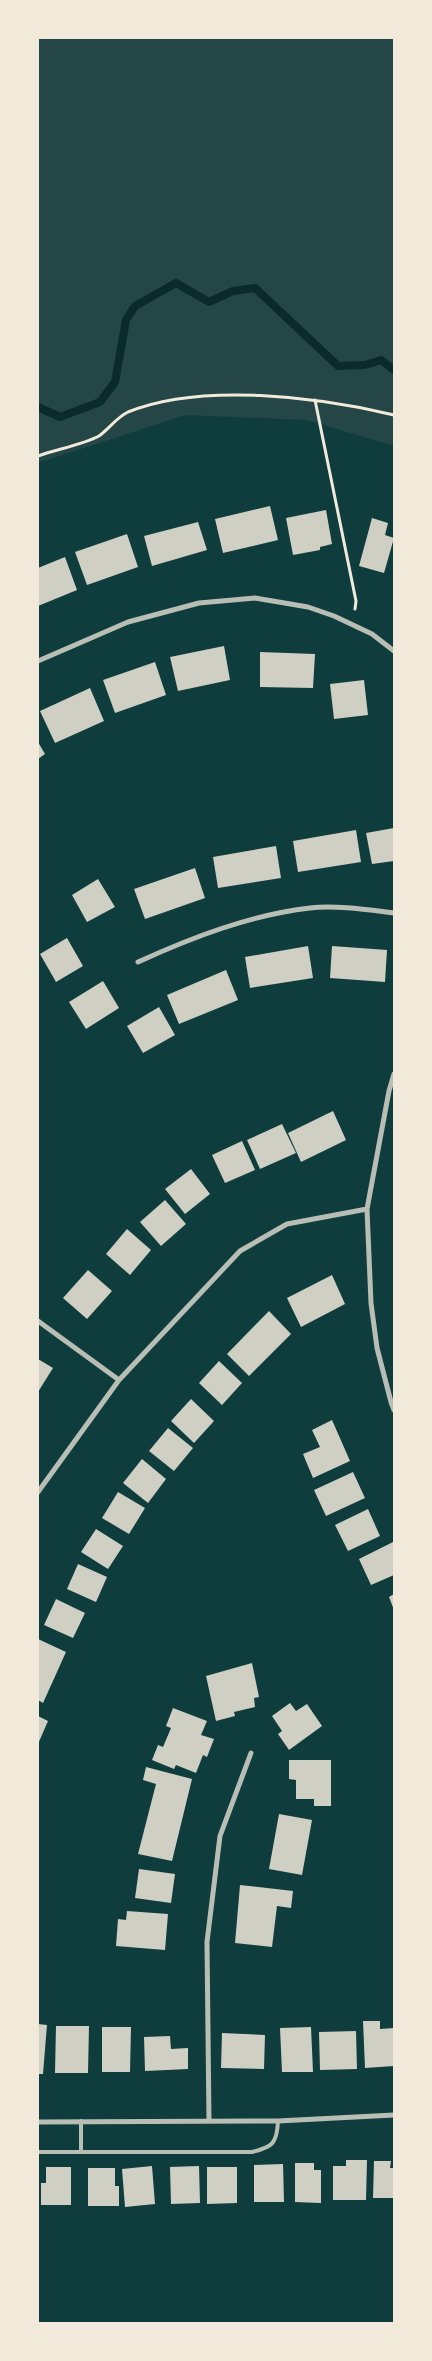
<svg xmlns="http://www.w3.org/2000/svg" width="432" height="2361" viewBox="0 0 432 2361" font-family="'Roboto Condensed',sans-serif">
<rect width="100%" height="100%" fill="#0f3d3e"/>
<!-- green -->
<path fill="#244646" d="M38,38H394V446L307,420L185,415L38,463Z"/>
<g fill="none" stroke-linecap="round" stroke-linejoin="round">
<!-- stream -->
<path stroke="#0a2a2b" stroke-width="8" d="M38,407L60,417L100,402L115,382L126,320L135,306L176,283L209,302L233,291L255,288L338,366L365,365L381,360L394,370"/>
</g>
<!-- building -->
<path fill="#cfcfc3" d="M270,506L278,540L223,553L215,519Z
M326,510L332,544L320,547V550L293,555L286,518Z
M372,518L388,523L385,535L394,538L384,573L359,566Z
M198,522L207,550L152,566L144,536Z
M127,534L138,567L87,585L75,552Z
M65,557L77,590L38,606V568Z
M224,646L230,680L178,691L170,657Z
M260,652L315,654L313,688L260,687Z
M155,662L166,695L115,713L103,680Z
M364,680L368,715L334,719L330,684Z
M90,688L104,721L55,743L40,711Z
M38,742L45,754L38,759Z
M394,828V861L372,864L366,833Z
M356,830L361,862L298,872L293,841Z
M276,846L281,878L218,888L213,857Z
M195,868L205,898L145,919L134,889Z
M98,879L115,907L87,922L72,895Z
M67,938L83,966L56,982L40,954Z
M308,946L313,978L250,988L245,957Z
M332,946L387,950L385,982L330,978Z
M226,970L238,1000L179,1024L167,995Z
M103,981L119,1008L86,1029L69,1002Z
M159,1007L175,1035L143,1053L127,1026Z
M333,1111L346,1140L301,1162L288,1133Z
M282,1124L296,1153L260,1169L247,1140Z
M242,1141L255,1170L225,1183L212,1155Z
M191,1169L210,1194L185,1214L165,1189Z
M165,1200L186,1224L161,1246L140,1222Z
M127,1229L151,1250L130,1275L106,1254Z
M88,1270L112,1291L87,1319L63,1298Z
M332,1275L345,1304L301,1327L287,1298Z
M269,1311L291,1334L249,1376L227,1354Z
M38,1359L53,1368L38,1392Z
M219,1361L242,1383L222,1405L199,1383Z
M191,1399L214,1421L194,1443L171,1421Z
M332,1420L350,1461L313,1478L303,1454L320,1447L312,1430Z
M168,1428L193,1448L174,1471L149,1451Z
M142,1459L166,1479L148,1503L123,1483Z
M353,1472L365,1498L326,1516L314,1490Z
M118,1492L145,1508L129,1534L102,1518Z
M368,1509L380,1536L348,1551L335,1525Z
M96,1529L123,1546L108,1569L81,1552Z
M393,1542L394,1575L371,1585L359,1559Z
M78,1564L107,1577L96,1602L67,1589Z
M394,1594V1610L389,1597Z
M56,1599L85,1613L73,1638L44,1625Z
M38,1639L66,1652L43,1703L38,1700Z
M252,1663L259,1697L254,1698L255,1707L234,1712L235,1716L216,1721L206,1676Z
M290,1703L296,1711L307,1704L322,1726L289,1750L278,1734L282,1731L272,1716Z
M173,1708L207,1721L201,1735L214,1739L207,1757L203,1755L196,1773L176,1765L174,1769L152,1760L158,1745L163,1747L171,1728L166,1726Z
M38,1716L48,1721L38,1744Z
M289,1760H331V1806H314V1799H296V1780L289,1779Z
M146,1767L192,1779L172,1861L138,1854L156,1784L143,1780Z
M279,1814L312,1820L302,1875L269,1869Z
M139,1869L175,1874L171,1903L135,1898Z
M240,1885L293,1891L291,1908L277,1906L272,1947L235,1943Z
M127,1911L168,1914L165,1950L116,1946L118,1919L126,1920Z
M363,2021H380V2029L394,2028V2066L365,2068Z
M38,2024L47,2025L43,2074H38Z
M56,2026H89L88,2073H55Z
M102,2027H131L130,2072H102Z
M311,2027L313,2072H282L280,2028Z
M356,2031L357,2069L320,2070L319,2032Z
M222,2033L265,2035L264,2069L221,2068Z
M170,2036L171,2049L188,2048V2069L145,2071L144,2037Z
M346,2160H367L366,2200H333V2166H346Z
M374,2161H391L390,2168H394V2198H373Z
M295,2163H314V2170H321V2203L295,2202Z
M283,2164L284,2202H254V2165Z
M152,2166L155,2204L125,2207L122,2169Z
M199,2166L200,2203L171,2204L170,2167Z
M46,2167H71V2205H41V2183H46Z
M207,2167H237V2203L207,2204Z
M88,2168H115V2186H119V2206H88Z"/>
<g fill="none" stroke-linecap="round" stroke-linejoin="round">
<!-- path -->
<path stroke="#f1e9da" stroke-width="3" d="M315,400L356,601L355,609
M38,456C54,450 85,444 99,436C109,429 117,417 128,412C201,382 320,397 394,415"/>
<!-- service -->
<path stroke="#b8beb3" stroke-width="4" d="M81,2121V2152
M38,2152H252C273,2147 277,2143 278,2121"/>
<!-- minor -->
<path stroke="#b8beb3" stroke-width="5" d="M38,661L128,622L199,603L255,598L308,607L334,616L372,634L394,651
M138,962C193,937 250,915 310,908C336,905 369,910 394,913
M394,1074L389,1091L367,1209L371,1303L377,1348L391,1402L394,1410
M38,1321L119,1380
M38,1492L119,1380L240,1251L287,1224L367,1209
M209,2121L207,1942L220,1836L251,1753
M38,2122L278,2121L394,2115"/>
</g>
<!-- border -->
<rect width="432" height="2361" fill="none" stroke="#f1e9da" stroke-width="78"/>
</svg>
